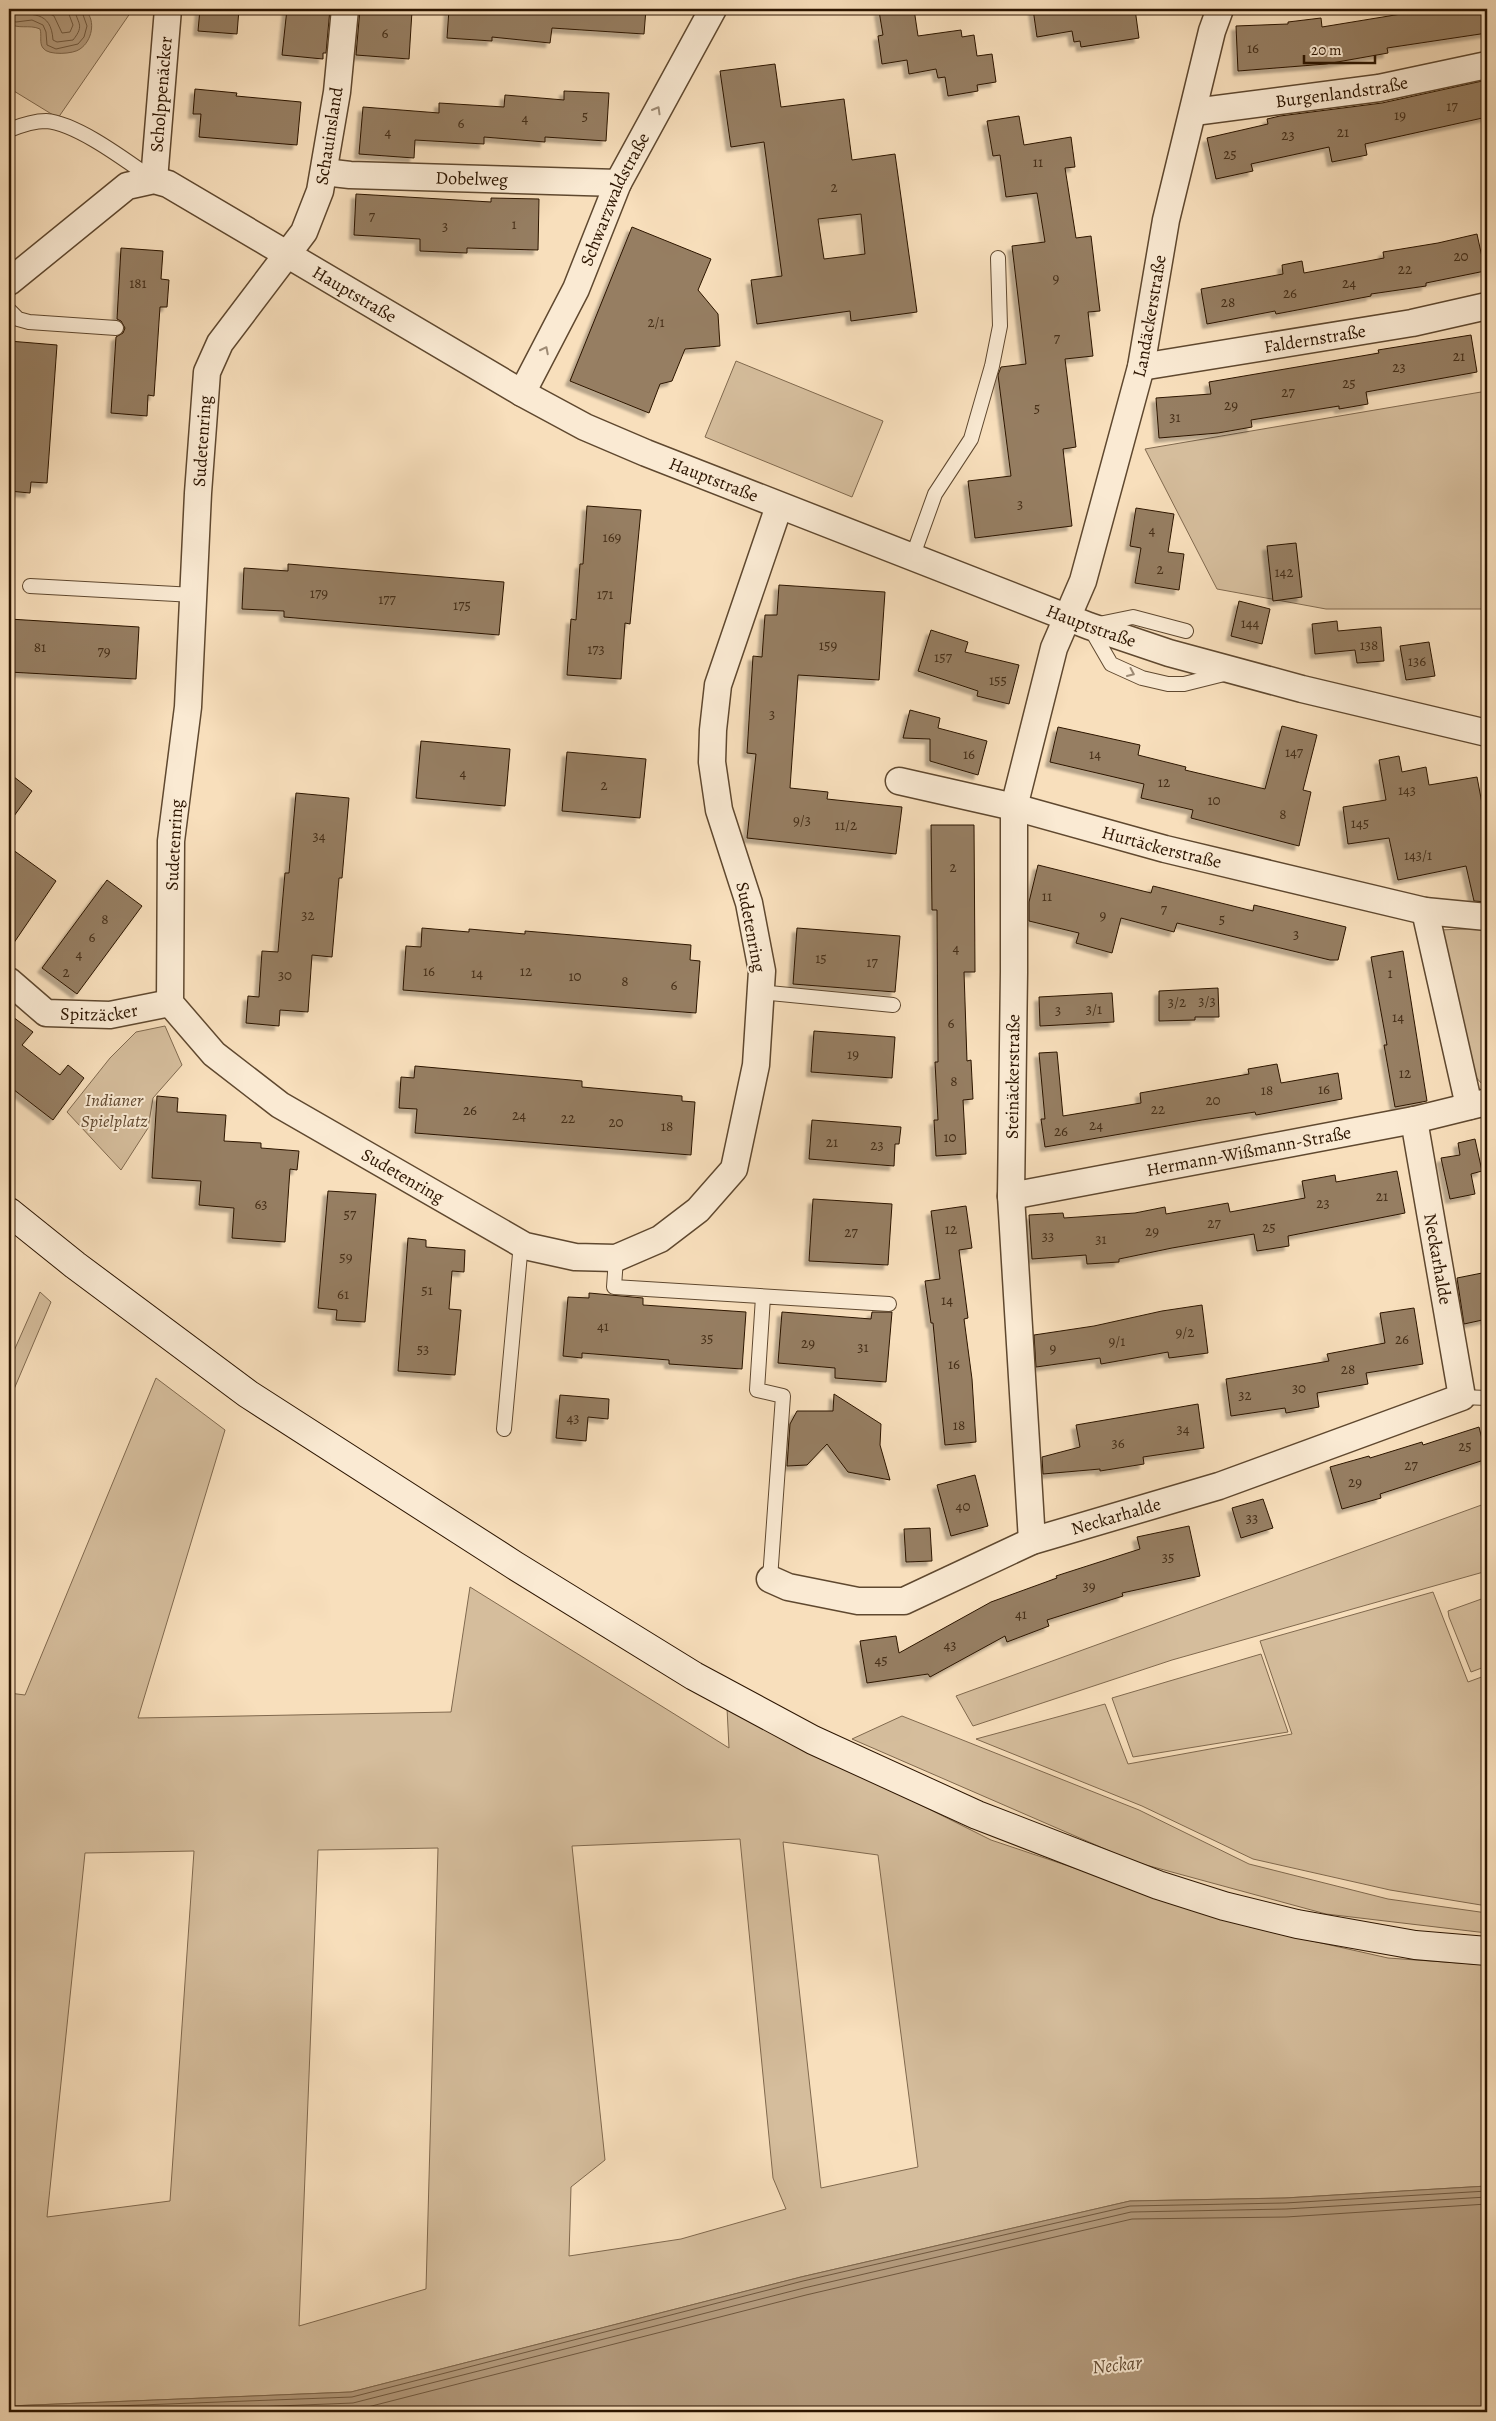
<svg xmlns="http://www.w3.org/2000/svg" width="1496" height="2421" viewBox="0 0 1496 2421" font-family="Alegreya,serif">
<defs>
<filter id="shadow"><feDropShadow dx="-4.5" dy="4.5" stdDeviation="1" flood-color="#0004"/></filter>
</defs>
<rect width="100%" height="100%" fill="#f8dfbc"/>
<filter id="stains"><feTurbulence type="fractalNoise" baseFrequency=".004" numOctaves="4"/><feColorMatrix values="0 0 0 0 .2 0 0 0 0 .09 0 0 0 0 .02 0 0 0 .5 -.17"/></filter>
<radialGradient id="worn" r=".72"><stop offset=".6" stop-color="#630" stop-opacity="0"/><stop offset="1" stop-color="#630" stop-opacity=".3"/></radialGradient>
<!-- green -->
<path fill="#d5bd9c" stroke="#80694e" fill-rule="evenodd" d="M9,9H133L58,118L9,88Z
M736,361L883,421L852,497L705,437Z
M1487,391V609H1326L1217,589L1145,449Z
M1487,928V1084H1482L1474,1075L1440,930Z
M165,1026L182,1065L153,1098L148,1128L121,1170L67,1112L110,1058L136,1032Z
M40,1292L51,1302L9,1401V1362Z
M156,1378L225,1430L138,1718L451,1712L470,1587L729,1748L727,1708L991,1840L1250,1927L1388,1958L1487,1965V2186L1285,2198L1130,2201L801,2277L351,2392L9,2406V1693L25,1695ZM740,1839L773,2178L786,2209L681,2239L569,2256L571,2187L605,2160L572,1846ZM783,1842L878,1855L918,2167L821,2188ZM438,1848L426,2289L299,2326L318,1850ZM194,1851L170,2201L47,2217L85,1853Z
M1487,1503V1571L1172,1660L973,1726L956,1696Z
M1433,1592L1468,1682L1487,1675V1906L1390,1890L1253,1859L1142,1806L976,1739L1105,1704L1128,1764L1292,1734L1260,1641Z
M1487,1597V1666L1471,1672L1449,1617L1448,1611Z
M1261,1654L1288,1732L1133,1757L1112,1698Z
M902,1716L1139,1810L1249,1864L1388,1899L1487,1913V1933L1326,1914L1135,1862L852,1739Z"/>
<!-- water -->
<path fill="#b39a7c" stroke="#7d654a" d="M9,9L86,11C96,21 92,41 80,49C74,54 48,56 43,48C39,43 42,35 40,29C29,24 18,30 9,23Z
M1487,2186V2412H9V2406L351,2392L801,2277L1130,2201L1285,2198Z"/>
<g fill="none" stroke-linecap="round" stroke-linejoin="round">
<!-- shore -->
<path stroke="#70583e" stroke-width="1" d="M41,9L54,16L62,33L70,32L73,25L67,9
M9,13C32,15 51,10 53,40L57,42L73,40C86,24 76,23 75,9
M9,20L16,22L32,20L43,25L46,32L47,45L56,49L78,44L84,37L87,26L81,9
M9,2410L352,2397L803,2281L1130,2206L1285,2203L1487,2191
M127,2412L353,2403L804,2288L1131,2212L1286,2209L1487,2197
M319,2412L356,2410L806,2295L1132,2219L1286,2217L1487,2204"/>
</g>
<!-- building -->
<path fill="#967e62" stroke="#2c1500" fill-rule="evenodd" filter="url(#shadow)" d="M200,9H239L237,34L198,31Z
M287,9H330L326,53H323V59L282,55Z
M360,9L412,11L409,59L356,55Z
M449,9H646L644,34L552,28L550,43L492,37V41L447,38Z
M893,9H914L918,36L961,30L962,37L974,35L977,56L992,54L996,82L977,85L978,91L948,96L945,77L938,78L936,69L909,74L907,60L882,64L878,36L883,35L879,11Z
M1033,9H1135L1139,38L1081,47L1080,41L1074,42L1072,31L1037,37Z
M1400,9H1487V33L1387,48L1388,53L1326,64L1238,71L1236,26L1288,24V22L1321,18L1322,27L1401,14Z
M775,64L781,107L844,99L852,160L895,154L917,312L851,321L850,311L757,324L751,280L782,276L764,142L731,147L720,71ZM861,214L865,254L824,259L818,219Z
M1487,80V117L1365,144L1367,155L1332,162L1329,147L1251,164L1253,171L1216,179L1207,138L1268,124L1267,119L1280,116L1382,103Z
M195,89L237,93L236,96L301,102L297,145L199,137L201,114H193Z
M564,91L609,93L606,141L545,137V142L484,137V144L415,140L414,158L359,154L363,107L439,113V103L504,107L505,95L564,100Z
M1019,116L1024,145L1071,137L1075,167L1065,168L1076,238L1091,236L1100,311L1088,312L1093,356L1065,359L1076,447L1063,449L1072,526L975,538L968,481L1011,476L998,375L1001,367L1026,364L1012,246L1045,242L1037,193L1006,197L1000,155L993,156L987,121Z
M356,194L491,202V198L539,199L538,250L467,248V253L420,251V239L354,235Z
M632,227L711,259L698,290L718,314L720,346L685,349L672,381L660,384L649,413L570,381Z
M1477,234L1485,271L1426,283V286L1371,294V296L1276,314L1275,311L1207,324L1201,289L1283,274L1282,265L1302,261L1304,273L1384,258L1383,252L1438,243Z
M121,248L163,251L161,279L169,280L167,307H160L154,396L148,395L147,416L111,413L116,337L123,333L125,328L121,321L117,319Z
M1471,335L1477,372L1366,392L1368,404L1339,409V406L1251,420L1252,427L1218,433L1159,438L1156,398L1211,394L1209,382L1379,353L1378,350Z
M9,341L57,345L47,483L31,482L30,493L9,491Z
M587,506L641,510L630,624L625,623L621,679L567,675L571,619L576,620L580,564H583Z
M1136,508L1174,514L1168,552L1184,554L1179,590L1135,583L1141,548L1130,546Z
M1296,543L1302,597L1273,601L1267,546Z
M288,564L504,582L499,635L284,617V611L242,609L244,568L288,571Z
M779,585L885,592L879,680L798,675L790,788L828,792L827,799L902,807L896,854L747,838L756,754L747,753L753,656L762,657L765,615H777Z
M1239,601L1270,609L1262,644L1231,636Z
M9,619L139,627L136,679L9,672Z
M1337,621L1338,631L1381,627L1384,661L1357,663L1355,650L1315,654L1312,624Z
M931,630L968,642L965,652L1019,665L1009,704L977,696L978,691L918,671Z
M1429,642L1435,676L1406,680L1400,646Z
M910,710L940,718L938,728L987,741L978,775L930,761V739L903,738Z
M1282,726L1317,735L1303,790L1311,792L1299,846L1191,818L1193,810L1141,798L1144,784L1050,762L1058,727L1140,745L1138,755L1186,767L1185,770L1265,789Z
M421,741L510,749L505,806L416,798Z
M567,752L646,759L640,818L562,811Z
M1399,756L1402,772L1426,767L1429,785L1477,777L1487,830V902L1474,901L1466,866L1398,880L1389,838L1348,844L1343,807L1386,800L1379,760Z
M9,773L32,791L9,823Z
M296,793L349,798L342,878H339L332,957L312,955L308,1012L280,1010L279,1026L246,1023L248,996L259,997L262,951L278,952L285,873H289Z
M931,825H974L975,972H964L967,1061L971,1060L973,1099L963,1100L966,1154L936,1156L934,1120H938L935,1062H938L937,910H932Z
M9,847L56,881L9,950Z
M1038,865L1151,893L1153,886L1253,911L1254,905L1346,927L1338,960H1330L1177,923L1174,932L1121,918L1112,953L1076,943L1079,933L1029,921V902Z
M107,880L142,906L77,994L42,968Z
M422,928L469,932V929L525,934V931L691,945L690,960L700,961L696,1013L403,990L406,946L421,947Z
M797,928L900,936L895,992L793,984Z
M1403,951L1427,1101L1395,1107L1384,1045H1387L1371,957Z
M1218,988L1219,1017H1195V1020L1159,1021V991Z
M1112,993L1114,1022L1040,1026L1039,997Z
M9,1014L33,1032L22,1045L60,1075L68,1065L84,1078L53,1120L9,1086Z
M814,1031L895,1037L892,1078L811,1072Z
M1057,1052L1063,1116L1141,1103L1140,1093L1249,1074L1248,1069L1277,1064L1281,1083L1338,1073L1342,1099L1256,1115L1255,1112L1202,1120L1045,1147L1041,1119H1045L1039,1053Z
M415,1066L582,1081V1087L682,1096V1101L695,1102L691,1155L415,1133L417,1109L399,1108L401,1077L414,1078Z
M157,1096L178,1098L177,1112L226,1115L224,1141L261,1143V1148L299,1151L297,1170L290,1169L285,1242L232,1238L234,1208L199,1205L201,1181L152,1178Z
M812,1120L901,1127L899,1144H895L894,1166L809,1159Z
M1475,1139L1482,1171L1471,1174L1475,1194L1450,1199L1441,1158L1460,1155L1458,1143Z
M1397,1171L1405,1213L1288,1236L1289,1246L1257,1251L1254,1234L1172,1248L1119,1259V1262L1087,1264L1086,1255L1032,1259L1029,1215L1063,1213L1064,1218L1135,1213L1165,1207L1166,1214L1228,1203L1230,1212L1305,1198L1302,1181L1335,1175L1336,1182Z
M328,1191L376,1194L365,1322L336,1320L337,1310L318,1308Z
M813,1199L892,1204L888,1265L809,1261Z
M966,1206L972,1248L959,1250L968,1318L964,1319L972,1379L976,1442L945,1445L933,1323H931L925,1281L940,1279L931,1211Z
M408,1238L426,1240V1247L465,1250L464,1272L452,1271L449,1309L461,1310L455,1375L398,1371Z
M1487,1272V1319L1464,1324L1457,1278Z
M589,1293L643,1298V1305L746,1312L742,1369L669,1364V1360L582,1353V1358L563,1356L568,1297L589,1298Z
M1202,1305L1208,1353L1169,1358L1168,1352L1101,1364L1100,1358L1036,1367L1034,1335L1094,1326L1162,1311Z
M1414,1308L1423,1364L1366,1373L1368,1384L1317,1393L1319,1407L1286,1413L1285,1408L1231,1416L1226,1379L1329,1361L1327,1354L1385,1343L1380,1313Z
M782,1312L871,1319L872,1312H892L886,1382L835,1378V1368L778,1363Z
M834,1394L881,1424L880,1445L890,1480L848,1472L827,1444L807,1465L787,1466L790,1424L797,1411H833Z
M560,1395L609,1399L608,1419L588,1417L586,1441L556,1438Z
M1198,1404L1204,1448L1143,1457L1144,1464L1100,1471V1469L1043,1474L1042,1457L1080,1447L1076,1425Z
M1479,1427L1487,1459L1380,1494L1381,1498L1342,1509L1330,1467L1369,1456L1370,1458L1422,1442L1423,1445Z
M975,1475L988,1526L951,1536L937,1485Z
M1263,1499L1273,1528L1241,1538L1232,1508Z
M1189,1526L1200,1576L1122,1593L1123,1596L1047,1620L1049,1626L1007,1642L1005,1636L930,1677L928,1674L867,1683L860,1641L896,1636L899,1653L991,1602L1057,1578L1056,1576L1140,1549L1137,1537Z
M930,1528L932,1561L906,1562L904,1529Z"/>
<g fill="none" stroke-linecap="round" stroke-linejoin="round">
<!-- lane casing -->
<g stroke="#5f482f" stroke-width="16">
<path id="lane" d="M9,130C19,126 35,121 46,121C77,123 128,162 154,180
M9,310L18,319L29,322L116,328
M912,558L935,494L971,439L992,366L1000,326L998,258
M30,586L194,595
M1186,631L1133,617L1089,626L1111,664L1142,678L1168,684H1184L1228,673
M760,992L893,1005
M616,1258L614,1287L889,1304
M763,1297L757,1390L783,1396L770,1579
M1462,1397L1487,1398
M504,1429L521,1243"/>
</g>
<!-- street casing -->
<g stroke="#5f482f" stroke-width="29">
<g id="street">
<path id="s1" d="M345,9L337,92L320,191L304,232L220,343L207,372L198,493L188,707L171,841L170,1003L214,1054L280,1105L525,1246L575,1257L616,1258L660,1239L698,1210L734,1169L756,1065L762,971L749,903L719,810L712,762L713,730L718,685L779,506"/>
<path id="s2" d="M1194,112L1379,88L1487,65"/>
<path id="s3" d="M324,172L350,175L618,183"/>
<path id="s4" d="M154,180L168,9"/>
<path id="s5" d="M9,282L127,186L154,180L168,184L522,393L585,427L646,453L1089,626L1169,653L1302,689L1487,733"/>
<path id="s6" d="M1141,367L1412,323L1487,306"/>
<path id="s7" d="M522,393L576,289L618,183L713,9"/>
<path id="s8" d="M899,781L1014,807L1165,849L1425,911L1487,917"/>
<path d="M1425,911L1469,1106"/>
<path id="s9" d="M9,981L46,1013L110,1015L170,1003"/>
<path id="s10" d="M1011,1196L1414,1120L1487,1102"/>
<path id="s11" d="M1032,1541L1011,1196L1014,972V807L1054,648L1083,581L1141,367L1166,220L1212,31L1220,9"/>
<path id="s12" d="M770,1579L788,1587L858,1601H904L1032,1541L1219,1486L1462,1397L1414,1120"/>
</g>
</g>
<!-- secondary casing -->
<g stroke="#2c1500" stroke-width="30">
<path id="secondary" d="M9,1212L75,1265L248,1394L514,1565L694,1676L813,1740L977,1815L1158,1885L1224,1906L1297,1924L1415,1945L1487,1951"/>
</g>
<!-- lane -->
<use href="#lane" stroke="#faead3" stroke-width="14"/>
<!-- street -->
<use href="#street" stroke="#faead3" stroke-width="26"/>
<!-- secondary -->
<use href="#secondary" stroke="#faead3" stroke-width="28"/>
</g>
<!-- one-way arrows -->
<defs><path id="oneway-chevron" d="M-2-3.5L2.5 0L-2 3.5" fill="none" stroke-width="1.6" stroke-linecap="round" stroke-linejoin="round" transform="scale(1.25)"/></defs>
<g stroke="#9d8a74">
<use href="#oneway-chevron" transform="translate(657 110) rotate(-60)"/>
<use href="#oneway-chevron" transform="translate(545 350) rotate(-63)"/>
<use href="#oneway-chevron" transform="translate(1131 673) rotate(24)"/>
</g>
<g text-anchor="middle" stroke-width="4" stroke-linejoin="round" paint-order="stroke">
<!-- number labels -->
<g font-size="15" fill="#462f18">
<text x="385" y="38">6</text>
<text x="1253" y="53">16</text>
<text x="1452" y="111">17</text>
<text x="1400" y="120">19</text>
<text x="585" y="121">5</text>
<text x="525" y="123">4</text>
<text x="461" y="128">6</text>
<text x="388" y="137">4</text>
<text x="1343" y="137">21</text>
<text x="1288" y="140">23</text>
<text x="1230" y="159">25</text>
<text x="1038" y="167">11</text>
<text x="834" y="192">2</text>
<text x="372" y="221">7</text>
<text x="514" y="229">1</text>
<text x="445" y="231">3</text>
<text x="1461" y="261">20</text>
<text x="1405" y="274">22</text>
<text x="1056" y="283">9</text>
<text x="138" y="288">181</text>
<text x="1349" y="288">24</text>
<text x="1290" y="298">26</text>
<text x="1228" y="307">28</text>
<text x="656" y="327">2/1</text>
<text x="1057" y="343">7</text>
<text x="1459" y="361">21</text>
<text x="1399" y="372">23</text>
<text x="1349" y="388">25</text>
<text x="1288" y="397">27</text>
<text x="1231" y="410">29</text>
<text x="1037" y="413">5</text>
<text x="1175" y="422">31</text>
<text x="1020" y="509">3</text>
<text x="1152" y="535">4</text>
<text x="612" y="542">169</text>
<text x="1160" y="574">2</text>
<text x="1284" y="577">142</text>
<text x="319" y="598">179</text>
<text x="605" y="599">171</text>
<text x="387" y="604">177</text>
<text x="462" y="610">175</text>
<text x="1250" y="628">144</text>
<text x="828" y="650">159</text>
<text x="1369" y="650">138</text>
<text x="40" y="652">81</text>
<text x="596" y="654">173</text>
<text x="104" y="656">79</text>
<text x="943" y="662">157</text>
<text x="1417" y="666">136</text>
<text x="998" y="685">155</text>
<text x="772" y="719">3</text>
<text x="1294" y="757">147</text>
<text x="969" y="759">16</text>
<text x="1095" y="759">14</text>
<text x="463" y="778">4</text>
<text x="1164" y="787">12</text>
<text x="604" y="790">2</text>
<text x="1407" y="795">143</text>
<text x="1214" y="805">10</text>
<text x="1283" y="819">8</text>
<text x="802" y="825">9/3</text>
<text x="1360" y="828">145</text>
<text x="846" y="830">11/2</text>
<text x="319" y="841">34</text>
<text x="1418" y="860">143/1</text>
<text x="953" y="872">2</text>
<text x="1047" y="901">11</text>
<text x="1164" y="914">7</text>
<text x="308" y="920">32</text>
<text x="1103" y="920">9</text>
<text x="105" y="924">8</text>
<text x="1222" y="924">5</text>
<text x="1296" y="939">3</text>
<text x="92" y="942">6</text>
<text x="956" y="953">4</text>
<text x="79" y="959">4</text>
<text x="821" y="963">15</text>
<text x="872" y="967">17</text>
<text x="429" y="976">16</text>
<text x="526" y="976">12</text>
<text x="66" y="977">2</text>
<text x="477" y="978">14</text>
<text x="1390" y="978">1</text>
<text x="285" y="980">30</text>
<text x="575" y="981">10</text>
<text x="625" y="986">8</text>
<text x="674" y="990">6</text>
<text x="1207" y="1006">3/3</text>
<text x="1177" y="1007">3/2</text>
<text x="1094" y="1014">3/1</text>
<text x="1058" y="1015">3</text>
<text x="1398" y="1022">14</text>
<text x="951" y="1028">6</text>
<text x="853" y="1059">19</text>
<text x="1405" y="1078">12</text>
<text x="954" y="1086">8</text>
<text x="1324" y="1094">16</text>
<text x="1267" y="1095">18</text>
<text x="1213" y="1105">20</text>
<text x="1158" y="1114">22</text>
<text x="470" y="1115">26</text>
<text x="519" y="1120">24</text>
<text x="568" y="1123">22</text>
<text x="616" y="1127">20</text>
<text x="1096" y="1130">24</text>
<text x="667" y="1131">18</text>
<text x="1061" y="1136">26</text>
<text x="950" y="1142">10</text>
<text x="832" y="1147">21</text>
<text x="877" y="1150">23</text>
<text x="1382" y="1201">21</text>
<text x="1323" y="1208">23</text>
<text x="261" y="1209">63</text>
<text x="350" y="1219">57</text>
<text x="1214" y="1228">27</text>
<text x="1269" y="1232">25</text>
<text x="951" y="1234">12</text>
<text x="1152" y="1236">29</text>
<text x="851" y="1237">27</text>
<text x="1048" y="1241">33</text>
<text x="1101" y="1244">31</text>
<text x="346" y="1262">59</text>
<text x="427" y="1295">51</text>
<text x="343" y="1299">61</text>
<text x="947" y="1305">14</text>
<text x="603" y="1331">41</text>
<text x="1185" y="1337">9/2</text>
<text x="707" y="1343">35</text>
<text x="1402" y="1344">26</text>
<text x="1117" y="1346">9/1</text>
<text x="808" y="1348">29</text>
<text x="863" y="1352">31</text>
<text x="1053" y="1353">9</text>
<text x="423" y="1354">53</text>
<text x="954" y="1369">16</text>
<text x="1348" y="1374">28</text>
<text x="1299" y="1393">30</text>
<text x="1245" y="1400">32</text>
<text x="573" y="1423">43</text>
<text x="959" y="1430">18</text>
<text x="1183" y="1434">34</text>
<text x="1118" y="1448">36</text>
<text x="1465" y="1451">25</text>
<text x="1411" y="1470">27</text>
<text x="1355" y="1487">29</text>
<text x="963" y="1511">40</text>
<text x="1252" y="1523">33</text>
<text x="1168" y="1562">35</text>
<text x="1089" y="1591">39</text>
<text x="1021" y="1619">41</text>
<text x="950" y="1650">43</text>
<text x="881" y="1665">45</text>
</g>
<!-- street labels -->
<g font-size="18" fill="#2c1500" stroke="#faead3">
<text dy="6" stroke="none"><textPath href="#s2" startOffset="149">Burgenlandstraße</textPath></text>
<text dy="6" stroke="none"><textPath href="#s4" startOffset="86">Scholppenäcker</textPath></text>
<text transform="translate(329 136) rotate(-81)" y="6">Schauinsland</text>
<text dy="6" stroke="none"><textPath href="#s3" startOffset="148">Dobelweg</textPath></text>
<text dy="6" stroke="none"><textPath href="#s7" startOffset="215">Schwarzwaldstraße</textPath></text>
<text dy="6" stroke="none"><textPath href="#s5" startOffset="411">Hauptstraße</textPath></text>
<text dy="6" stroke="none"><textPath href="#s11" startOffset="1245">Landäckerstraße</textPath></text>
<text dy="6" stroke="none"><textPath href="#s6" startOffset="176">Faldernstraße</textPath></text>
<text transform="translate(202 441) rotate(-86)" y="6">Sudetenring</text>
<text dy="6" stroke="none"><textPath href="#s5" startOffset="816">Hauptstraße</textPath></text>
<text dy="6" stroke="none"><textPath href="#s5" startOffset="1221">Hauptstraße</textPath></text>
<text transform="translate(174 845) rotate(-87)" y="6">Sudetenring</text>
<text dy="6" stroke="none"><textPath href="#s8" startOffset="271">Hurtäckerstraße</textPath></text>
<text transform="translate(751 927) rotate(79)" y="6">Sudetenring</text>
<text dy="6" stroke="none"><textPath href="#s9" startOffset="102">Spitzäcker</textPath></text>
<text dy="6" stroke="none"><textPath href="#s11" startOffset="465">Steinäckerstraße</textPath></text>
<text dy="6" stroke="none"><textPath href="#s10" startOffset="242">Hermann-Wißmann-Straße</textPath></text>
<text dy="6" stroke="none"><textPath href="#s1" startOffset="1324">Sudetenring</textPath></text>
<text transform="translate(1438 1259) rotate(80)" y="6">Neckarhalde</text>
<text dy="6" stroke="none"><textPath href="#s12" startOffset="366">Neckarhalde</textPath></text>
</g>
<!-- park labels -->
<g font-size="18" font-style="italic" fill="#5f472f" stroke="#faead3">
<text x="114" y="1106">Indianer<tspan x="114" dy="21">Spielplatz</tspan></text>
</g>
<!-- water labels -->
<g font-size="19" font-style="italic" fill="#624a32" stroke="#faead3">
<text transform="translate(1117 2364) rotate(-6)" y="7">Neckar</text>
</g>
</g>
<!-- margin -->
<rect width="1496" height="2421" fill="none" stroke="#f8dfbc" stroke-width="30"/>
<rect x="10" y="10" width="1476" height="2401" fill="none" stroke="#2c1500" stroke-width="2.5"/>
<rect x="15" y="15" width="1466" height="2391" fill="none" stroke="#2c1500"/>
<!-- scale -->
<path d="M1304 55v8h71v-8" fill="none" stroke="#2c1500" stroke-width="2.5"/>
<text x="1311" y="55" font-size="15" fill="#2c1500" stroke="#faead3" stroke-width="4" paint-order="stroke">20 m</text>
<rect width="100%" height="100%" filter="url(#stains)"/>
<rect width="100%" height="100%" fill="url(#worn)"/>
</svg>
